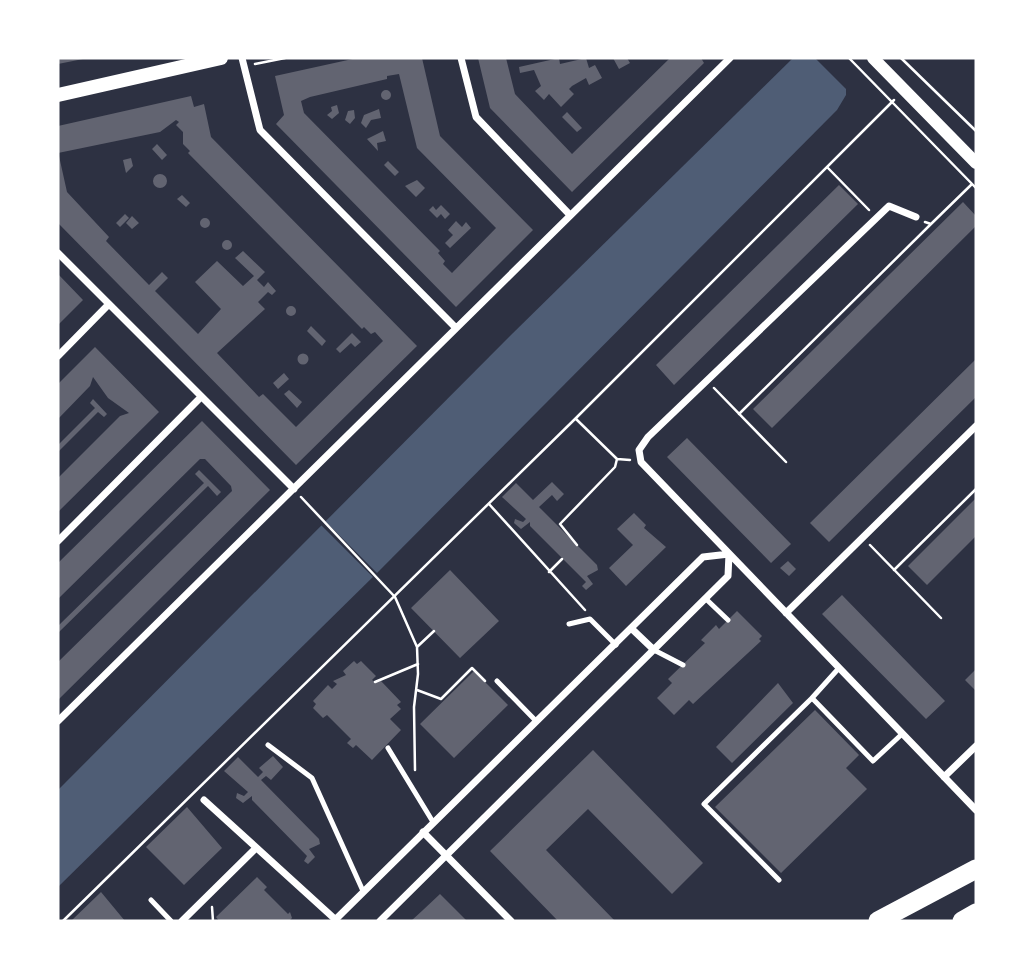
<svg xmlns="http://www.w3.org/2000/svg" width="1034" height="979" viewBox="0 0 1034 979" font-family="'PT Serif',serif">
<rect width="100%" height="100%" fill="#2d3142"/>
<!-- water -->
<path fill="#4f5d75" d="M793,58H815L846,89V95L837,110L379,571L58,887V790L510,336Z"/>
<!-- pier -->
<path fill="#2d3142" d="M323,519L379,575L375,579L319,523Z"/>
<!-- building -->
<path fill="#626471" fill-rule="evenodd" d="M58,58H83V59L58,64Z
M357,58H422L440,136L533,230L456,307L276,124L284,115L275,76ZM399,74L417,148L496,228L452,273L443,264L445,261L438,253L440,251L304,113L301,101L310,97L387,79V76Z
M478,58H506L515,94L572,154L670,58H701L704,63L572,192L490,108Z
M559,58L560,64L586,58L589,68L595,65L602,78L589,85L586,78L572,86L569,89L574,94L561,107L549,94L544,100L535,91L541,86L534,70L520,73L519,67Z
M613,58H627L630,63L619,69Z
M381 95a5 5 0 1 1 10 0a5 5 0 1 1-10 0Z
M191,96L194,107L204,104L211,137L417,346L296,465L58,223L59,156L67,192L109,237L106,241L149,285L162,272L168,278L155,291L198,334L221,309L195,282L217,261L243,286L254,276L235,258L243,251L265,272L257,280L264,287L268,282L276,291L272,295L268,292L258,302L265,309L217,353L259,397L263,394L296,427L383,341L375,332L371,334L364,327L362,329L188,153L190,151L183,144V132L176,125L179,122L176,120L160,132L58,153V126Z
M337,105L339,113L332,119L327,115L332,111L331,107Z
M379,109L381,118L371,120L366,128L361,123L364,115Z
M354,110L355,118L350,124L345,120L348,111Z
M567,112L582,128L577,132L562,117Z
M383,131L386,141L377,143L378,151L367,139Z
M157,144L167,155L162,160L152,149Z
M131,158L133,166L126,173L123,160Z
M388,161L399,172L395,176L384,165Z
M153 181a7 7 0 1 1 14 0a7 7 0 1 1-14 0Z
M417,180L425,188L416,197L405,186Z
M839,185L858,204L674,385L656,365Z
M182,195L190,203L186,207L177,199Z
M963,202L976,216V226L772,428L753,409Z
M441,205L450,214L445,219L441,214L437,218L429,210L433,206L436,210Z
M125,214L129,218L120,227L116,223Z
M132,216L139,223L132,229L126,223Z
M200 223a5 5 0 1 1 10 0a5 5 0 1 1-10 0Z
M456,221L462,227L466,222L471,228L450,248L445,243L453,235L448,230Z
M222 245a5 5 0 1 1 10 0a5 5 0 1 1-10 0Z
M58,274L83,300L58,325Z
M286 311a5 5 0 1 1 10 0a5 5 0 1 1-10 0Z
M311,326L326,341L322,346L307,331Z
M352,333L361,342L355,347L351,343L340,353L336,349Z
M95,347L159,412L58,512V478L120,416L129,413L108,398L93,377L90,386L58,419V384Z
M297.5 359a5.5 5.5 0 1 1 11 0a5.5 5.5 0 1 1-11 0Z
M976,359V397L829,542L810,523Z
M284,373L289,379L278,389L273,383Z
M289,390L302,402L297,408L284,394Z
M93,399L107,414L104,417L98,412L58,452V445L95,408L90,403Z
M202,421L270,490L58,700V662L232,491L231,486L205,459H200L58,599V563Z
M687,438L791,544L771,563L667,457Z
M199,470L221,492L217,496L208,486L58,633V626L204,483L195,474Z
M552,482L564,494L557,501L552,495L539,507L597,565L598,570L587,576L593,584L586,590L582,586L586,582L530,526V522L521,529L514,523L515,519L523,522L526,519L502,497L516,483L533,500Z
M976,498V536L927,585L908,566Z
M634,513L646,525L644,528L666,547L626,586L609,568L633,545L617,529Z
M788,561L796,569L789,576L780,568Z
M450,570L499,621L460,658L411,608Z
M842,595L945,701L926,719L822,614Z
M737,611L762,636L759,639L761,641L693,704L689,700L674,715L657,698L672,683L668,679L705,643L701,640L716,625L719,629Z
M354,661L357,664L361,661L376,676L372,680L375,682L381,681L401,702L397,705L401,709L390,719L401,730L372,760L356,745L353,748L347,743L351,739L327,715L323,718L313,708L316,704L313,701L328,685L332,689L337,684L333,681L346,675L343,671Z
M976,669V691L965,680Z
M474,671L508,705L454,758L420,724Z
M778,683L793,703L732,763L716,747Z
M815,710L859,755L846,768L867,789L781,873L715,807Z
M593,750L703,863L672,894L588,809L546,850L615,921H558L490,851Z
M273,756L283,767L271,780L266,776L261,780L319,839L320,844L309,849L315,857L308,864L304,861L307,856L252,800V796L243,803L236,798L237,793L244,796L248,792L224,771L238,757L258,777L263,772L259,768Z
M187,807L222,848L184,885L146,847Z
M257,877L267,887L264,890L288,914L290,912L292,918L289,921H219L216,917Z
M101,892L125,921H71L99,894Z
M440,894L467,921H411L423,910Z"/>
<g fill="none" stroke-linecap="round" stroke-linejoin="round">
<!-- path -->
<path stroke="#fff" stroke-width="2.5" d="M849,58L976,188
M901,58L976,131
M255,64L285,58
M827,167L869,210
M925,222L931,224L972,184
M714,388L786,462
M739,414L931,224
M576,419L617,459L630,460
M301,497L395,597L417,647L418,674L414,707L415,770
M489,504L585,610
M577,545L560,524L615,467L617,459
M870,545L941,618
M894,570L976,489
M549,572L562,559
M417,647L434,631
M375,682L418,664
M417,690L441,699L472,668L485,681
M212,907L213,921
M63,921L576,418L894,100"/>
<!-- service -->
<path stroke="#fff" stroke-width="5" d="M706,599L728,620
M569,624L590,619L616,645
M654,650L683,665
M497,681L536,721
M812,698L839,668
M268,745L312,778L363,891
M388,748L433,822
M779,880L704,804L812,698L873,761L902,734
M151,900L171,921"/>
<!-- minor -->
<path stroke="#fff" stroke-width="7" d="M242,58L260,130L455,327
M461,58L476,117L570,215
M916,217L889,206L648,437L639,450L641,462L976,810
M58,253L294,489
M58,356L108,305
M58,541L201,397
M786,613L976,426
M632,629L654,650
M58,721L730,58
M944,777L976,746
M204,800L337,921
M423,832L511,921
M182,921L256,848
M334,921L703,557L729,554
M380,921L728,576L729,554"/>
<!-- tertiary -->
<path stroke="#fff" stroke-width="12" d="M873,58L976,163"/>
<!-- secondary -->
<path stroke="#fff" stroke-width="14" d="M58,95L221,58"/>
<!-- motorway -->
<path stroke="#fff" stroke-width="19" d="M878,921L976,869
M962,921L976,913"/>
</g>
<!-- border -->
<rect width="1034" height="979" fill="none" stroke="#ffffff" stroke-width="119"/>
</svg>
